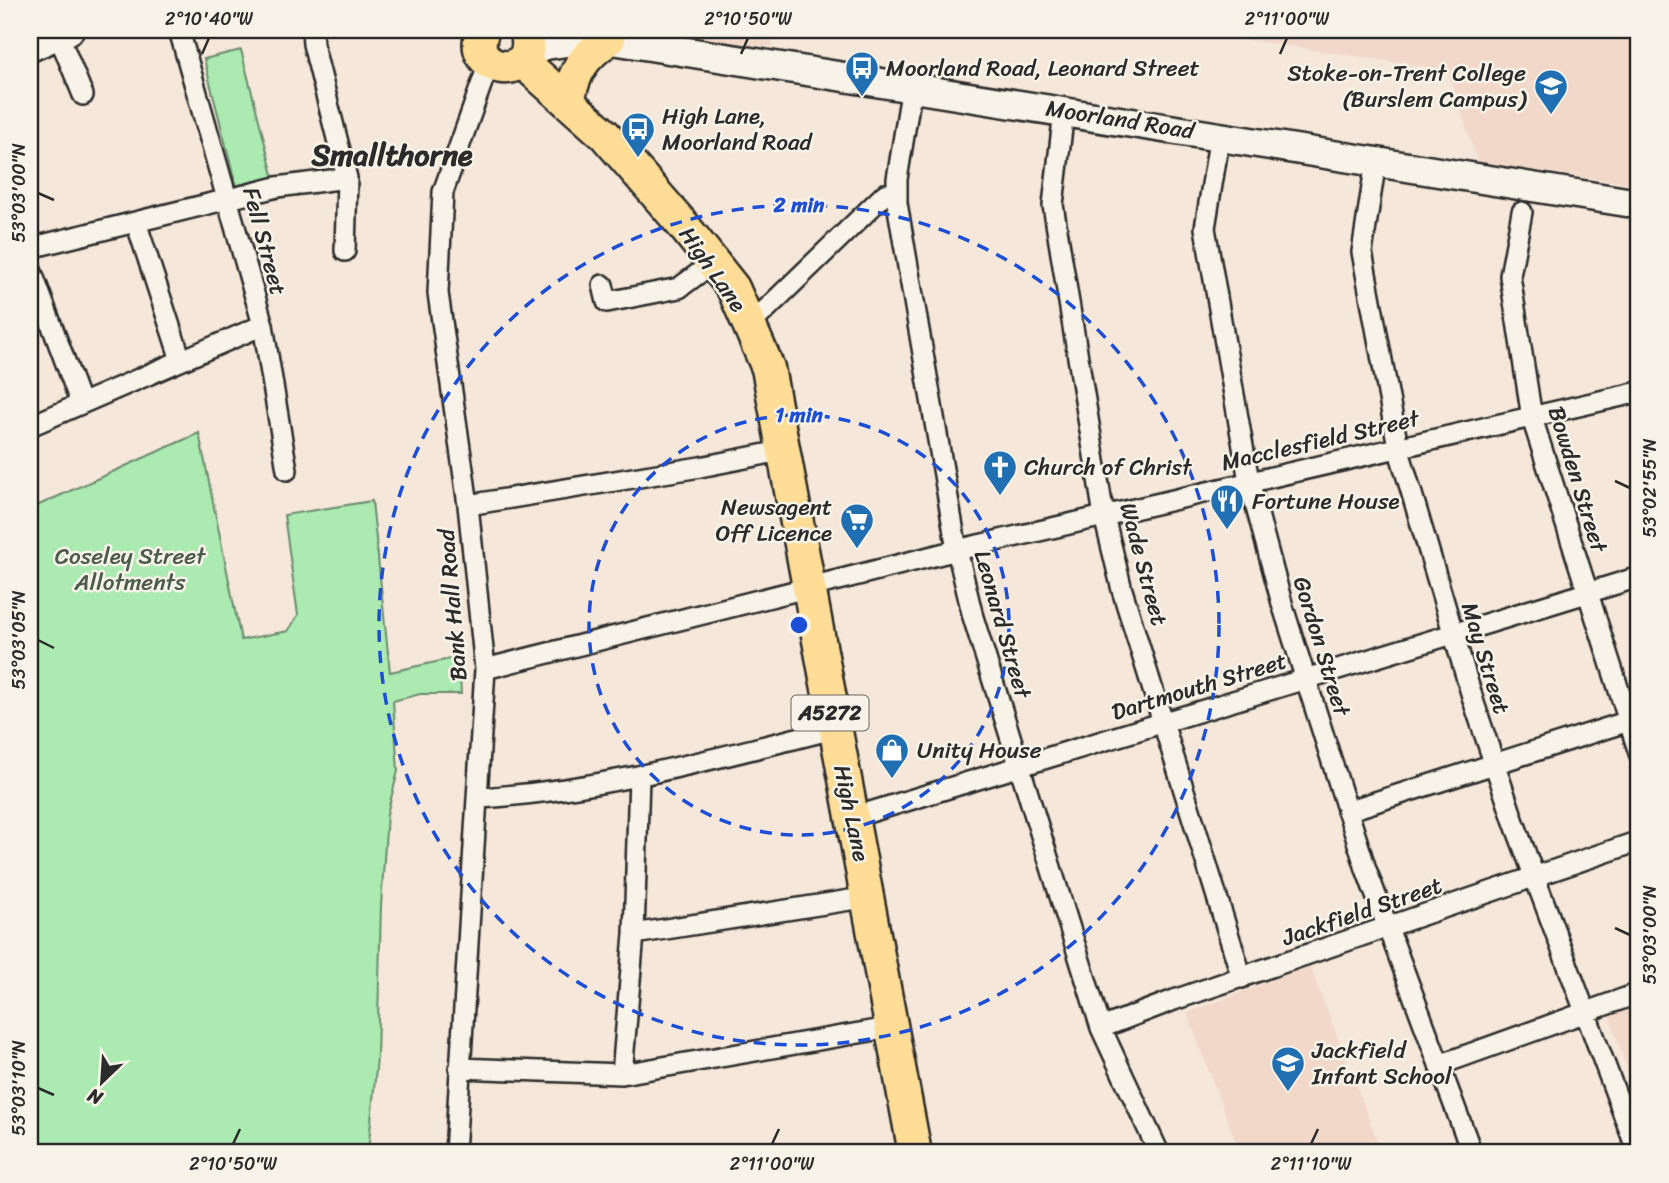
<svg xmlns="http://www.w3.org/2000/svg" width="1669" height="1183" viewBox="0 0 1669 1183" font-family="Sriracha,sans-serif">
<rect width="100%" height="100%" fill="#f5e7d9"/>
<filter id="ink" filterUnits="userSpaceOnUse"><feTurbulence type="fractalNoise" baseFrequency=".0143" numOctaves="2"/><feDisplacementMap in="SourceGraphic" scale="14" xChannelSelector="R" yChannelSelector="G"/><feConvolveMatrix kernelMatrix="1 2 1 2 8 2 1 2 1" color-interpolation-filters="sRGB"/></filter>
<g filter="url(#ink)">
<!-- built -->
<path fill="#f2d8c8" d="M606,30H774L772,47Z
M1183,30H1639V185L1478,162L1447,70Z
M1310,966L1382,1153H1240L1187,1013Z
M1639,1004V1106L1609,1014Z"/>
<!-- green -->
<path fill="#abeab1" stroke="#6b8a6e" stroke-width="2" d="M241,50L274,179L237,189L204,59Z
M199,433L241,640L288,631L298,615L284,515L372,501L390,672L459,657L461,694H420L393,701L398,771L387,814L381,906L377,1058L368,1153H30V509Z"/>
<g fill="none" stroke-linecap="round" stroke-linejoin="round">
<!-- minor casing -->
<g stroke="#2b2b2b" stroke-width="24">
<path id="minor" d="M179,30L263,325L287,470
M312,30L313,44L347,178L345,251
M58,34L83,95
M912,86L897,179V203L957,550L973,617L1101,1028L1159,1153
M1064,111L1053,205L1104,516L1122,590L1242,978
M1220,135L1205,228L1249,481L1283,607L1366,869L1472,1153
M1376,161L1362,252L1398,447L1474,703L1514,822L1638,1153
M1522,212L1510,276L1532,418L1639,753
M136,222L181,360
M30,248L277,187L347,178
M30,267L81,404
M603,285L607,302L679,288L714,262
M751,324L885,194L897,195
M30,426L263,325
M468,505L700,467L781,451
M485,669L957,550L1639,392
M479,798C600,791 716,758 833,729
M1347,811L1629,721
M854,817L1639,577
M634,934L869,897
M1101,1028L1174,1000L1639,841
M1439,1065L1639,993
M459,1068L622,1074L894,1027
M622,1074L634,934L639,777
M455,1153L485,669L468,505L438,293L443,192L489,63"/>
</g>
<!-- secondary casing -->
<g stroke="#2b2b2b" stroke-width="33">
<path id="secondary" d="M571,30L600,38L1639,204
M30,47L69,30
M529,51L546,45L594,38"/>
</g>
<!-- primary casing -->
<g stroke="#2b2b2b" stroke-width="37">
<path id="primary" d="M483,30C463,75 542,84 526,30
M522,61L605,135L683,225L733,288L768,368L915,1153
M568,102C574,71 583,56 609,39"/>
</g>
<!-- minor -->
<use href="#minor" stroke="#f7f3e8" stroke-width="19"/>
<!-- secondary -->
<use href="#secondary" stroke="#f7f3e8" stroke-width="28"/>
<!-- primary -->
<use href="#primary" stroke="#ffdd96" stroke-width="32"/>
</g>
</g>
<!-- ticks -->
<path fill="none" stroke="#2b2b2b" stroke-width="2.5" d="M202,54L209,38M741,54L748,38M1280,54L1287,38M38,193L54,200M1615,481L1630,488M38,640L54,648M1615,928L1630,935M38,1088L54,1095M233,1144L240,1129M772,1144L779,1129M1311,1144L1318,1129"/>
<!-- distance rings -->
<g fill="none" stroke="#1d4ed8" stroke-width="3.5" stroke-dasharray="12 9">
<circle cx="799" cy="625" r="210"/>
<circle cx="799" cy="625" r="420"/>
</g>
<!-- icons -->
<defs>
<g id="bus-pin" transform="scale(1.75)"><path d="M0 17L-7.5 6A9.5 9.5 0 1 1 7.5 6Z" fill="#1f6fb2" stroke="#f7f3e8"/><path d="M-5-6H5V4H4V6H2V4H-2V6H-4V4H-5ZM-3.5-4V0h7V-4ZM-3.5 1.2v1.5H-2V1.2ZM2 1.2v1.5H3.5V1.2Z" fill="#fff"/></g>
<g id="university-pin" transform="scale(1.75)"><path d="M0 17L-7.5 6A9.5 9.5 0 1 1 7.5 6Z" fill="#1f6fb2" stroke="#f7f3e8"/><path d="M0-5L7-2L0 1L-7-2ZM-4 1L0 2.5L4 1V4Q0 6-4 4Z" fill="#fff"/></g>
<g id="church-pin" transform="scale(1.75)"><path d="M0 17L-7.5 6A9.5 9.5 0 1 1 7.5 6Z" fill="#1f6fb2" stroke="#f7f3e8"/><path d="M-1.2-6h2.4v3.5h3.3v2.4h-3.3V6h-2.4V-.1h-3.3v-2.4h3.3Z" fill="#fff"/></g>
<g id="restaurant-pin" transform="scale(1.75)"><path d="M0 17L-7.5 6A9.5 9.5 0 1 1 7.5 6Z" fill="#1f6fb2" stroke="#f7f3e8"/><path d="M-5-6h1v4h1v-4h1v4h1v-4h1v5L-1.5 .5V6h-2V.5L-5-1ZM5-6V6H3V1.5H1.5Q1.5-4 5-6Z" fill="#fff"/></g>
<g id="supermarket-pin" transform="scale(1.75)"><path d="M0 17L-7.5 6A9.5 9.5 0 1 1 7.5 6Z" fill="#1f6fb2" stroke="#f7f3e8"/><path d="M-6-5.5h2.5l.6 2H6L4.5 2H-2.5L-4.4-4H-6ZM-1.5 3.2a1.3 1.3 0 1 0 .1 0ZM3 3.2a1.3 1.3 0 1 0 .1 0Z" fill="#fff"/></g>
<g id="shop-pin" transform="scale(1.75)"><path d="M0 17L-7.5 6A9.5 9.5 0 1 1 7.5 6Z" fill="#1f6fb2" stroke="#f7f3e8"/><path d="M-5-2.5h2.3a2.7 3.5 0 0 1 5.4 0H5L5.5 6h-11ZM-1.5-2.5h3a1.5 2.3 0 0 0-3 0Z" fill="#fff"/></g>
<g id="school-pin" transform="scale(1.75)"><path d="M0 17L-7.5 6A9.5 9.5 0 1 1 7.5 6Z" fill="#1f6fb2" stroke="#f7f3e8"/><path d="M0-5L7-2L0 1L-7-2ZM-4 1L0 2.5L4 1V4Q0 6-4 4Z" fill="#fff"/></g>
</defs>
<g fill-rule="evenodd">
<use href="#bus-pin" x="862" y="68"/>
<use href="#university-pin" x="1551" y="86"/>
<use href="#bus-pin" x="638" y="129"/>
<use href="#church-pin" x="1000" y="467"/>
<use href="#restaurant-pin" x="1227" y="501"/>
<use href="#supermarket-pin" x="857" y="520"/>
<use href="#shop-pin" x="892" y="750"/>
<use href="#school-pin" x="1288" y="1063"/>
</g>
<g text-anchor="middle" stroke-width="5" stroke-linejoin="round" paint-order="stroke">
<!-- shield labels -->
<rect fill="#f7f3e8" stroke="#686764" stroke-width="2" x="791.5" y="695.5" width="77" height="35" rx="5"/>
<g font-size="21" font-weight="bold" fill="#2b2b2b">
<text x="830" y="720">A5272</text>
</g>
<!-- poi labels -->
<g font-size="23" fill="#2b2b2b" stroke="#f7f3e8" text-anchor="start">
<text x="886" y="76">Moorland Road, Leonard Street</text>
<text x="1526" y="81" text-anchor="end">Stoke-on-Trent College<tspan x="1526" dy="26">(Burslem Campus)</tspan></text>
<text x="662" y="124">High Lane,<tspan x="662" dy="26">Moorland Road</tspan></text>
<text x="1024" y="475">Church of Christ</text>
<text x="1252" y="509">Fortune House</text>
<text x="832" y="515" text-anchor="end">Newsagent<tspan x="832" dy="26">Off Licence</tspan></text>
<text x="917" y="758">Unity House</text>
<text x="1312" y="1058">Jackfield<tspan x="1312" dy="26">Infant School</tspan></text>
</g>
<!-- street labels -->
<g font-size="23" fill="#2b2b2b" stroke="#f7f3e8">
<text transform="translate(1120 119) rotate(9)" y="8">Moorland Road</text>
<text transform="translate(265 241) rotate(75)" y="8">Fell Street</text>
<text transform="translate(713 269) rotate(55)" y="8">High Lane</text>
<text transform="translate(1320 440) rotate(-13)" y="8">Macclesfield Street</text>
<text transform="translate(1578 479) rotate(73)" y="8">Bowden Street</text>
<text transform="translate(1144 564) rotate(75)" y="8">Wade Street</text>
<text transform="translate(452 605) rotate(-95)" y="8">Bank Hall Road</text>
<text transform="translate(1003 624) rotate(74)" y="8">Leonard Street</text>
<text transform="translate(1322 646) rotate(73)" y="8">Gordon Street</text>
<text transform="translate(1486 658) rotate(73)" y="8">May Street</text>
<text transform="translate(1199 686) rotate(-17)" y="8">Dartmouth Street</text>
<text transform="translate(852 813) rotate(78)" y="8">High Lane</text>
<text transform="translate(1362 911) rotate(-19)" y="8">Jackfield Street</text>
</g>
<!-- park labels -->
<g font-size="23" fill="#4b5b4c" stroke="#f7f3e8">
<text x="130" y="564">Coseley Street<tspan x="130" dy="26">Allotments</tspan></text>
</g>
<!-- district labels -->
<g font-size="30" font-weight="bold" fill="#2b2b2b" stroke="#f7f3e8">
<text x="392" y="165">Smallthorne</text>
</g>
</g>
<circle cx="799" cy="625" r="10" fill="#1d4ed8" stroke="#f7f3e8" stroke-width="3.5"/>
<g font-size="21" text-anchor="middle" font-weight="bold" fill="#1d4ed8" stroke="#f7f3e8" stroke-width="5" stroke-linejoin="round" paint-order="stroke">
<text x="799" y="212">2 min</text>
<text x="799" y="422">1 min</text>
</g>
<!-- margin -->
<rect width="1669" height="1183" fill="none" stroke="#f7f3e8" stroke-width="77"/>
<!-- north arrow -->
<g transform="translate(102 1082) rotate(205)" stroke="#f7f3e8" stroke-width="5" paint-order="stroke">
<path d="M0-5L12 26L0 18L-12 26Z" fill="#2b2b2b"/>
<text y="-10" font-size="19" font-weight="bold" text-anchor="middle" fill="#2b2b2b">N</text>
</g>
<rect x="38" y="38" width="1592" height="1106" fill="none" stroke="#2b2b2b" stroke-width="2.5"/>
<g font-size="18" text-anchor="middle" fill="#2b2b2b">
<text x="209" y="25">2°10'40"W</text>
<text x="748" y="25">2°10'50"W</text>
<text x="1287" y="25">2°11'00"W</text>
<text transform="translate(19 193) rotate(-90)" y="6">53°03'00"N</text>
<text transform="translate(1650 488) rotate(-90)" y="6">53°02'55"N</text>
<text transform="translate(19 640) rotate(-90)" y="6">53°03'05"N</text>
<text transform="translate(1650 935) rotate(-90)" y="6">53°03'00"N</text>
<text transform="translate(19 1088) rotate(-90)" y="6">53°03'10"N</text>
<text x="233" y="1170">2°10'50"W</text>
<text x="772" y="1170">2°11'00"W</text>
<text x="1311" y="1170">2°11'10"W</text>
</g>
</svg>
